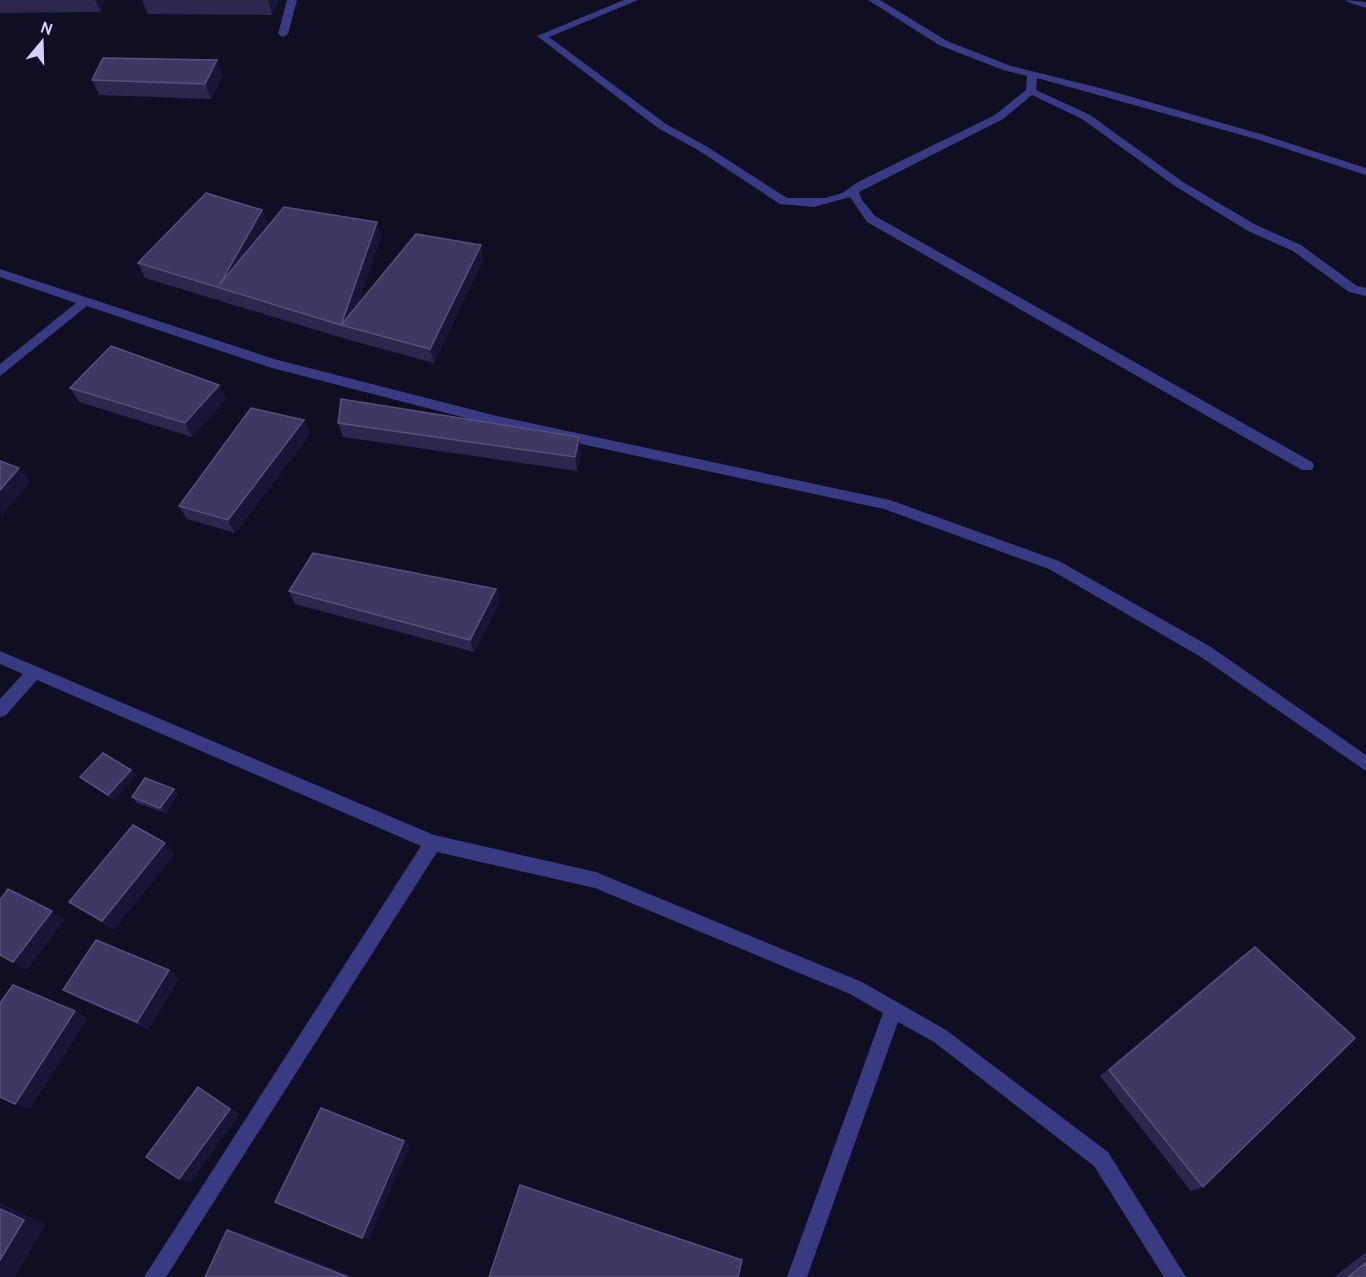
<svg xmlns="http://www.w3.org/2000/svg" width="1366" height="1277" viewBox="0 0 1366 1277" font-family="Cabin,sans-serif">
<rect width="100%" height="100%" fill="#100e23"/>
<g fill="none" stroke-linecap="round" stroke-linejoin="round">
<!-- street -->
<path fill="#393a81" fill-rule="evenodd" d="M287,0H297L288,34L283,37L278,34Z
M624,0H638L549,37L666,124L706,146L787,198H825L842,193L858,182L995,115L1026,90L1027,76L1003,70L939,45L868,0H880L947,41L1011,66L1104,89L1264,135L1366,168V175L1256,139L1037,78L1036,90L1090,115L1183,182L1256,225L1301,245L1357,286L1366,288V296L1349,292L1293,251L1248,231L1175,186L1082,119L1032,95L1003,119L859,192L862,200L875,216L1312,462L1314,466L1312,470H1302L867,222L850,197L814,207L780,204L698,150L658,128L537,36Z
M1346,0L1366,2V8L1348,2Z
M0,269L274,359L497,416L890,500L1059,561L1211,647L1366,755V771L1201,657L1049,569L884,509L497,426L272,368L87,306L0,376V364L76,303L0,277Z
M0,651L434,835L596,872L862,982L946,1030L1108,1152L1186,1277H1164L1094,1166L934,1042L898,1022L807,1277H787L883,1013L850,994L595,888L437,852L166,1277H144L421,846L37,680L6,715L0,717V699L23,674L0,664Z"/>
</g>
<!-- wall -->
<path fill="#2d2750" d="M0,0H104L101,12L0,13Z
M142,0H279L272,15L148,14Z
M223,75L211,99L99,95L92,80Z
M262,210L268,225L266,229L377,222L381,236L358,304L483,260L434,363L346,339L145,278L138,263Z
M219,385L226,399L192,437L79,402L70,388Z
M304,420L310,434L235,533L187,519L179,506Z
M338,423L581,451L577,471L343,437Z
M496,589L500,602L474,652L295,604L289,591Z
M131,770L136,775L114,800L86,782L80,777Z
M174,789L178,794L166,813L137,803L132,797Z
M175,853L114,929L81,910L69,902Z
M1255,947L1203,1187L1191,1191L1100,1076L1243,955Z
M169,970L179,978L149,1029L76,997L63,990Z
M1366,1252V1277H1334Z"/>
<!-- shaded-wall -->
<path fill="#1a1536" d="M95,0H104L101,12Z
M268,0H279L272,15Z
M217,60L223,75L211,99L205,84Z
M262,210L268,225L230,291L220,284Z
M377,222L381,236L350,327L341,325Z
M481,245L483,260L434,363L430,349Z
M219,385L226,399L192,437L185,423Z
M304,420L310,434L235,533L228,520Z
M579,437L581,451L577,471L575,457Z
M19,468L30,482L1,516L0,490Z
M496,589L500,602L474,652L470,640Z
M131,770L136,775L114,800L108,795Z
M174,789L178,794L166,813L160,808Z
M165,843L175,853L114,929L102,921Z
M52,911L65,919L27,970L13,962Z
M169,970L179,978L149,1029L137,1022Z
M75,1011L88,1018L30,1109L15,1104Z
M198,1087L208,1093L240,1114L190,1183L179,1179Z
M404,1141L410,1145L369,1240L362,1238Z
M0,1203L46,1224L15,1277H0Z
M227,1230L247,1235L356,1277H348Z"/>
<!-- building -->
<path fill="#3e3963" stroke="#56517b" stroke-width="1.5" d="M103,58L217,60L205,84L92,80Z
M206,193L262,210L220,284L284,207L377,222L341,325L138,263Z
M416,234L481,245L430,349L341,325Z
M111,346L219,385L185,423L70,388Z
M341,399L579,437L575,457L338,423Z
M251,408L304,420L228,520L179,506Z
M0,461L19,468L0,490Z
M313,553L496,589L470,640L289,591Z
M103,753L131,770L108,795L80,777Z
M145,778L174,789L160,808L132,797Z
M133,825L165,843L102,921L69,902Z
M8,889L52,911L13,962L0,955V900Z
M96,940L169,970L137,1022L63,990Z
M1255,947L1355,1038L1203,1187L1109,1070Z
M13,985L75,1011L15,1104L0,1097V1003Z
M198,1087L230,1109L179,1179L146,1157Z
M321,1108L404,1141L362,1238L275,1202Z
M520,1185L742,1260L738,1277H489Z
M0,1209L24,1220L0,1260Z
M227,1230L348,1277H205Z
M1366,1263V1277H1348Z"/>
<!-- north arrow -->
<g transform="translate(42 42) rotate(19)" stroke="#100e23" stroke-width="4.5" paint-order="stroke">
<path d="M0-4.5L10 22L0 15L-10 22Z" fill="#d3d0ff"/>
<text y="-9" font-size="16" font-weight="bold" text-anchor="middle" fill="#d3d0ff">N</text>
</g>
</svg>
